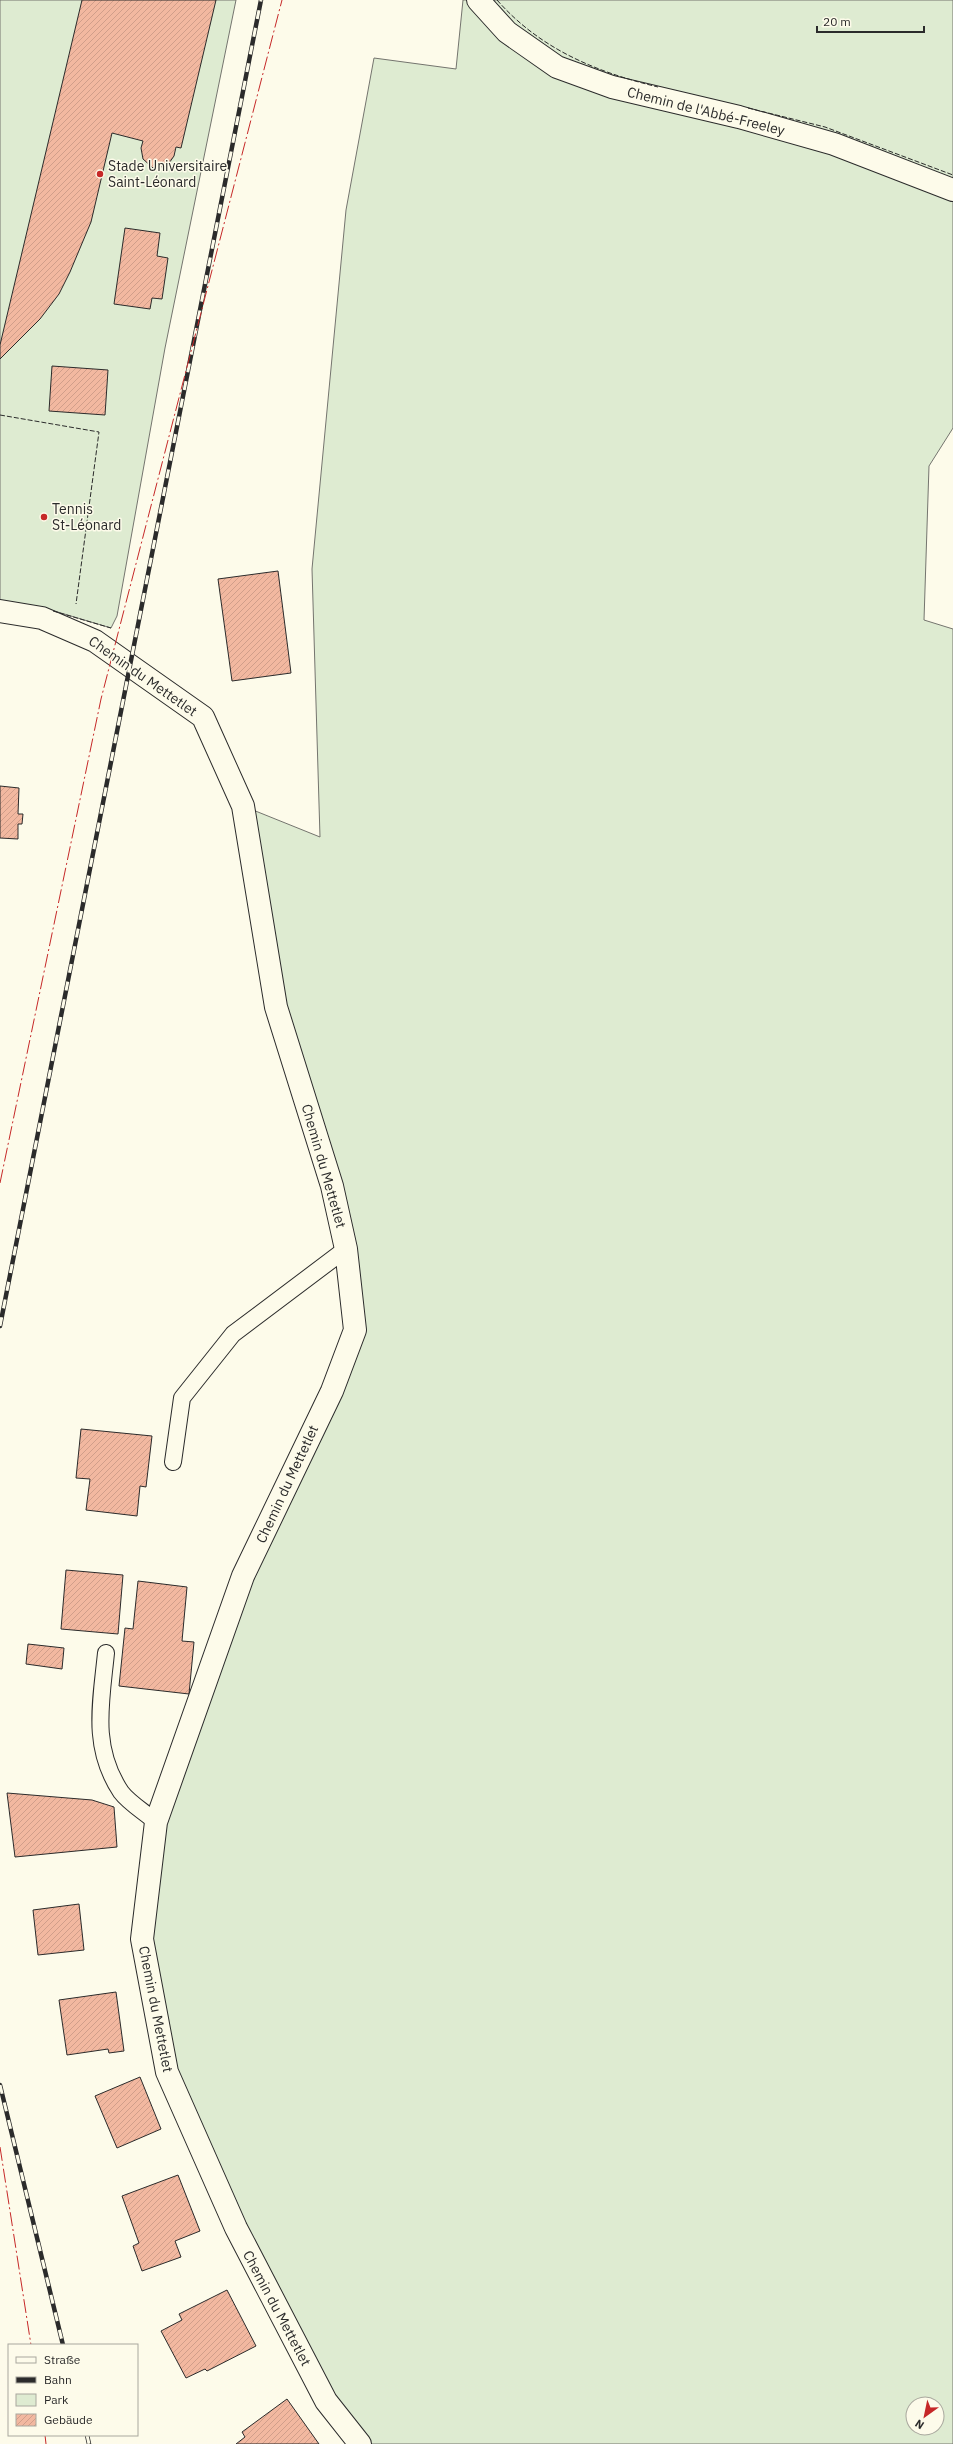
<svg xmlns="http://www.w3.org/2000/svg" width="953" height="2444" viewBox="0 0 953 2444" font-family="'IBM Plex Sans',sans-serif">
<defs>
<pattern id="building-hatch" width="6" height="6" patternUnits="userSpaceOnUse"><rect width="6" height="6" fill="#f2b8a0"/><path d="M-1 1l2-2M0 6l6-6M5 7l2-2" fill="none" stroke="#d09e8a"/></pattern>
</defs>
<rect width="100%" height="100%" fill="#fdfbea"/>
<!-- green -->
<path fill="#deebd1" stroke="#74746e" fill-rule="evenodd" d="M0,0H236L165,348L117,616L111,628L51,610L0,602Z
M463,0H953V428L929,466L924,620L953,629V2444H360L167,2072L142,1939L156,1822L243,1576L355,1330L346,1249L276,1007L243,806L320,837L312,569L346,210L374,58L456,69ZM913,2404H937V2428H913Z"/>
<!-- building -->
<path fill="url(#building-hatch)" stroke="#2b2b2b" d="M82,0H216L181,148L176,147L174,156L167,166L153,168L143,159L141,148L143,141L112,133L91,222L70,272L59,294L40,319L0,359V345Z
M125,228L160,233L157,256L168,258L162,299L152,298L150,309L114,304Z
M52,366L108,370L105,415L49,411Z
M278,571L291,673L232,681L218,579Z
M0,786L19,788L18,814H23L22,824H18V839L0,838Z
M81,1429L152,1436L146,1487L140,1486L137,1516L86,1510L90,1479L76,1478Z
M66,1570L123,1575L118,1634L61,1629Z
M138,1581L187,1587L182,1641L194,1642L189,1694L119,1686L125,1628L133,1629Z
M28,1644L64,1648L62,1669L26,1664Z
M7,1793L92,1800L114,1807L117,1847L15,1857Z
M79,1904L84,1950L38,1955L33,1910Z
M116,1992L124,2051L109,2053L108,2049L67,2055L59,2000Z
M140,2077L161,2129L117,2148L95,2096Z
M178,2175L200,2231L175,2241L181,2257L142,2271L133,2246L139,2243L122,2196Z
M227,2290L256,2346L207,2371L205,2369L186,2378L161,2331L182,2320L179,2314Z
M287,2399L319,2444H236L245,2437L242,2432Z"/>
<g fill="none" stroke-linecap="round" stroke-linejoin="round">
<!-- service casing -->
<g stroke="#2b2b2b" stroke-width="18">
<path id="service" d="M173,1462L182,1398L233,1334L346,1249
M106,1653C101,1703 91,1747 121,1792C129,1803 146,1813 156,1822"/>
</g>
<!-- minor casing -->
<g stroke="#2b2b2b" stroke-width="24">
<path id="minor" d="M478,0L507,32L557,67L612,87L739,117L834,144L953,190
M0,611L42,618L95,641L203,717L243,806L276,1007L332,1186L346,1249L355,1330L332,1391L243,1576L156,1822L142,1939L167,2072L236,2228L326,2401L360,2444"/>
</g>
<!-- service -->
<use href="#service" stroke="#fdfbea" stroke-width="16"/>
<!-- minor -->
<use href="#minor" stroke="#fdfbea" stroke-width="22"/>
<!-- rail casing -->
<g stroke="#2b2b2b" stroke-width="4.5">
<path id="rail" d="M0,1326L261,0
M0,2085L63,2345
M87,2435L89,2444"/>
</g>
<!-- rail -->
<use href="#rail" stroke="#fdfbea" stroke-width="3" stroke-dasharray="9" stroke-linecap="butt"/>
<!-- fence -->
<path stroke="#2b2b2b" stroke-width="1" stroke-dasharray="5 2" stroke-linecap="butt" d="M497,0C540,49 596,72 658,87
M748,108L825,127L953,175
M0,415L99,432L76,604
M53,611L111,628"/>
<!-- power -->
<path stroke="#c62828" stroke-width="1" stroke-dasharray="14 3 2 3" stroke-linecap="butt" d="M0,1183L101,699L282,0
M0,2147L31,2345
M45,2435L46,2444"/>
</g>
<!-- markers -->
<g fill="#c62828" stroke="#fdfbea" stroke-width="1.5">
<circle cx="100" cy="174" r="4"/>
<circle cx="44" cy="517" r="4"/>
</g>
<g text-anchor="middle" stroke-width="3" stroke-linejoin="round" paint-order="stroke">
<!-- street labels -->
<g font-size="14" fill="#2b2b2b" stroke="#fdfbea">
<text transform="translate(706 111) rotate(14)" y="5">Chemin de l'Abbé-Freeley</text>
<text transform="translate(143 676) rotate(35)" y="5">Chemin du Mettetlet</text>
<text transform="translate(324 1166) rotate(74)" y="5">Chemin du Mettetlet</text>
<text transform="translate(287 1484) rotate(-65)" y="5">Chemin du Mettetlet</text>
<text transform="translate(156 2009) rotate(79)" y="5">Chemin du Mettetlet</text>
<text transform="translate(277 2308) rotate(62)" y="5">Chemin du Mettetlet</text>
</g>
<!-- poi labels -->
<g font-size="14" fill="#2b2b2b" stroke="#fdfbea" text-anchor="start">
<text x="108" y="171">Stade Universitaire<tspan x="108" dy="16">Saint-Léonard</tspan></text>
<text x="52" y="514">Tennis<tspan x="52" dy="16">St-Léonard</tspan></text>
</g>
</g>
<!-- legend -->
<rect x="8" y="2344" width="130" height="92" fill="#fdfbea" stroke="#a9a89e"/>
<rect x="16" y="2357" width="20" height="6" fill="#fdfbea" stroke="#a9a89e"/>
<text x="44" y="2364" font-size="12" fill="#2b2b2b">Straße</text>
<rect x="16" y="2377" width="20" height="6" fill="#2b2b2b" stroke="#a9a89e"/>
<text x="44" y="2384" font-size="12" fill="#2b2b2b">Bahn</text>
<rect x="16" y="2394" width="20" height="12" fill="#deebd1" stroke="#a9a89e"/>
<text x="44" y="2404" font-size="12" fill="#2b2b2b">Park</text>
<rect x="16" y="2414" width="20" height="12" fill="url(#building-hatch)" stroke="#a9a89e"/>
<text x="44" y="2424" font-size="12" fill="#2b2b2b">Gebäude</text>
<!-- north arrow -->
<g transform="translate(925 2416) rotate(213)"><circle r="19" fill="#fdfbea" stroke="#a9a89e"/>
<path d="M0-3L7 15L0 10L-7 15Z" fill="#c62828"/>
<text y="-6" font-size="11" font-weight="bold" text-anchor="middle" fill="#2b2b2b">N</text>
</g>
<!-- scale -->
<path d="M817 26v6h107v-6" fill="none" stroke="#2b2b2b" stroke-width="2"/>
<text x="823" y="26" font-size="12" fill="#2b2b2b" stroke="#fdfbea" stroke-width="3" paint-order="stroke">20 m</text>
</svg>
